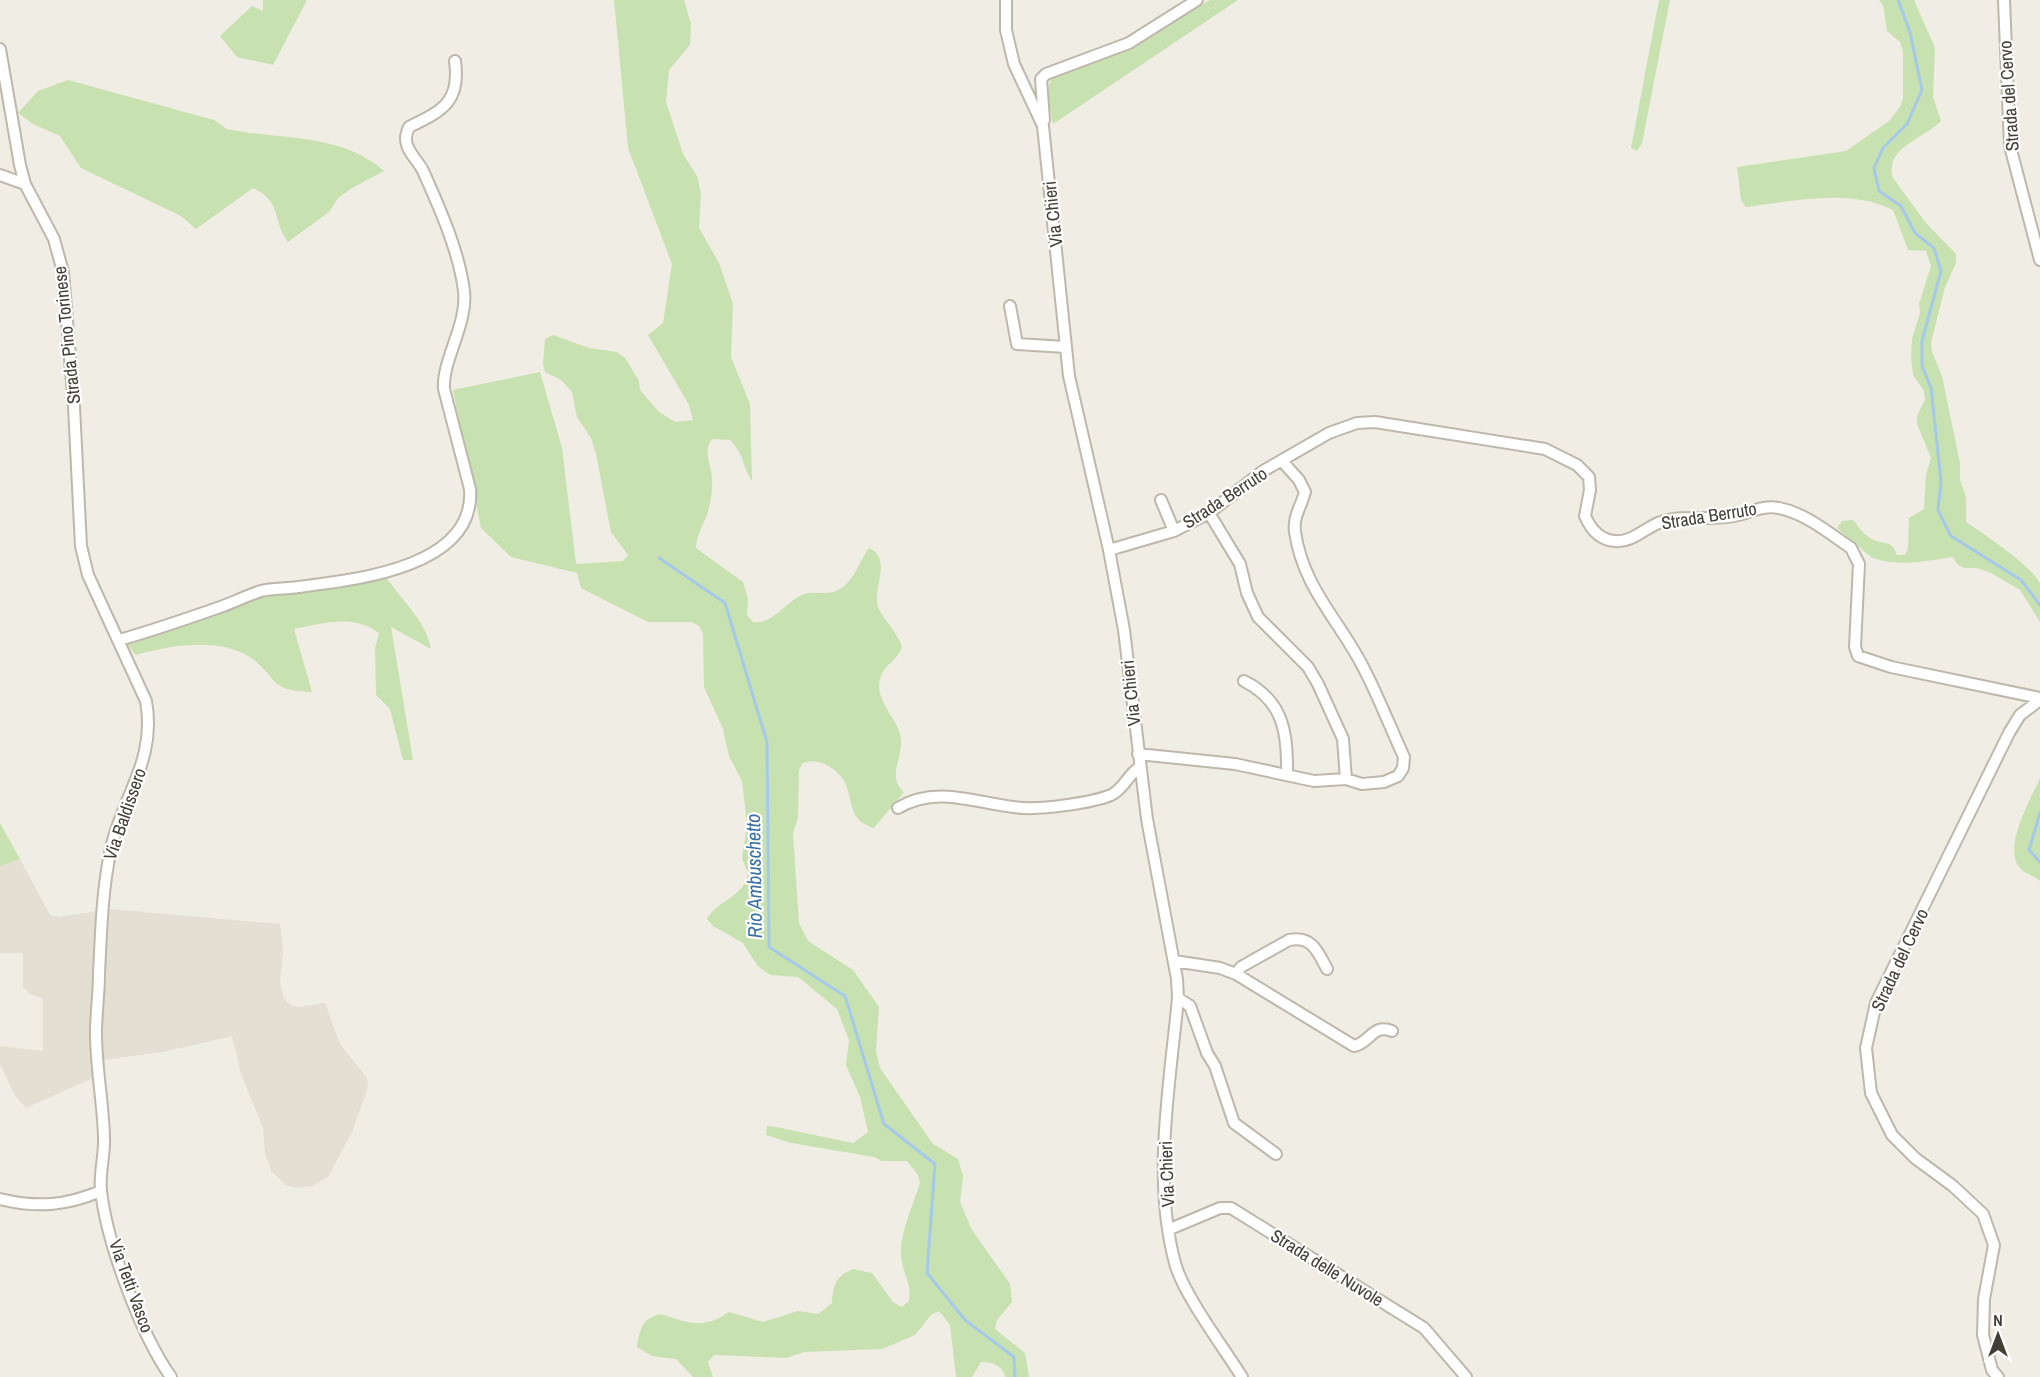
<svg xmlns="http://www.w3.org/2000/svg" width="2040" height="1377" viewBox="0 0 2040 1377" font-family="'Archivo Narrow',sans-serif">
<rect width="100%" height="100%" fill="#f0ede4"/>
<!-- residential -->
<path fill="#e4dfd3" d="M20,859L50,915L58,917L110,909L280,924L283,950L280,983L284,999L291,1005L299,1007L325,1003L340,1044L367,1078L368,1087L352,1132L328,1177L312,1186L295,1188L286,1185L272,1172L265,1154L263,1128L241,1074L232,1036L163,1052L104,1060V1073L26,1108L15,1096L0,1064V1046L43,1051V999L30,994L23,987V953H0V866Z"/>
<!-- green -->
<path fill="#c8e1b0" d="M263,0H307L273,65L237,57L220,36L252,6L263,11Z
M614,0H684L691,24L690,45L669,70L666,102L683,154L697,176L701,193L699,228L719,263L733,304L731,357L750,404L752,481C741,464 746,457 730,440L712,439C702,453 712,464 712,480C713,489 710,508 706,517C702,528 696,536 696,548L743,582L748,599L747,615L753,622C773,624 783,605 800,596C815,588 826,599 843,587C856,577 859,561 869,548C891,558 875,584 877,603C879,616 897,630 902,647C898,660 885,664 881,676C871,702 904,721 901,745C900,763 888,778 904,792L874,828C839,818 861,785 830,767C820,761 814,760 803,763L799,770L798,817L793,834L799,923L808,941L853,970L879,1007L876,1051L880,1068L933,1144L958,1159L963,1176L960,1202L972,1230L1010,1284L1012,1302L997,1320L995,1329L1025,1353L1029,1377H1005C1003,1365 992,1362 981,1362L972,1377H956L950,1325L939,1311L931,1315L915,1335L882,1349L804,1352L786,1358L714,1355L708,1362L713,1377H693L676,1359L652,1356L637,1347C640,1329 642,1318 661,1314C688,1323 703,1330 729,1312L763,1322L798,1311L818,1314L832,1303C833,1285 836,1276 853,1269L872,1273L893,1302L902,1307L909,1301C912,1284 902,1272 901,1255C900,1231 913,1206 920,1183L918,1175L907,1161H882L874,1157L791,1143L766,1135L767,1126L776,1127L853,1143L868,1132L860,1097L846,1065L849,1040L837,1009L798,977L771,975L764,971L757,965L743,943L713,926L707,919C717,900 745,897 748,873L742,859L747,824L742,781L729,756L723,729L704,687L703,634L699,626L691,622H648L581,588L577,573L511,557L481,528L453,390L540,372L562,448L576,564L623,561L628,555L611,532L596,454L591,438L577,417L572,392L561,380L545,372L543,364L545,339L553,335L589,348L617,352L625,358L639,381L640,390L659,412L675,422L693,420L689,405L648,335L663,323L672,264L628,148Z
M1210,0H1238L1053,124L1047,93L1051,79L1134,46Z
M1659,0H1670L1642,143L1637,151L1631,148Z
M1879,0H1914L1935,48L1933,97L1941,121C1924,139 1884,147 1893,178L1926,223L1956,254V263L1945,287L1931,343L1932,352L1942,376L1960,463V480L1966,497V522C1981,532 2035,568 2040,584C2040,595 2040,611 2040,622L2020,590L1991,573L1977,568H1964L1957,564L1953,557C1926,561 1900,567 1873,558C1870,557 1842,532 1837,528L1842,521L1853,520C1858,526 1864,535 1870,538C1883,546 1891,538 1897,555H1905L1908,548L1909,518L1924,509L1926,475L1931,458L1917,424V416L1925,400L1924,391L1913,375L1911,358L1912,339L1920,313L1919,304L1931,266L1926,251L1908,250L1893,210C1849,188 1792,201 1746,207L1741,200L1737,167L1846,151L1889,121L1900,107L1903,98V52L1900,42L1887,31L1883,5Z
M68,80L214,120L227,129C279,140 342,133 384,171L352,188L338,198L329,212L288,242C271,219 283,202 253,188L196,229L181,216L81,168L60,136L33,124L18,113L38,91Z
M384,574C399,598 426,620 431,649L391,627L413,760H403L390,709L376,695L375,648L379,633C353,614 323,623 294,629L312,692C270,690 281,683 254,660C224,636 169,645 136,655L125,642L264,596Z
M2040,778V881C2034,875 2025,874 2020,868C2002,848 2031,799 2040,778Z
M0,823L20,859L0,866Z"/>
<g fill="none" stroke-linecap="round" stroke-linejoin="round">
<!-- stream -->
<path stroke="#a5c9e9" stroke-width="3" d="M1898,0L1910,32L1922,90L1907,124L1883,148L1874,168L1879,191L1901,206L1915,233L1934,248L1941,271L1922,341V366L1931,388L1941,481L1938,510L1951,536L2021,580L2040,605
M659,558L725,603L767,742L769,947L845,996L884,1124L935,1164L927,1273L965,1320L1014,1357L1015,1377
M2040,813L2029,850L2040,862"/>
<!-- minor casing -->
<g stroke="#beb8ab" stroke-width="14">
<path id="minor" d="M1006,0V30L1014,64L1043,126L1069,376L1109,550L1124,630L1147,819L1177,979L1178,998C1170,1084 1152,1178 1175,1263C1183,1294 1224,1348 1242,1377
M2004,0L2010,146L2040,260
M0,49L20,165L25,184L54,239L63,272L74,407L81,546L88,575L146,701C157,762 121,797 110,853C102,893 101,933 99,974C99,994 96,1013 96,1033C96,1068 103,1102 104,1137C105,1155 99,1173 101,1191C107,1243 141,1335 171,1377
M1044,120L1041,79L1046,74L1129,43L1197,0
M0,175L25,184
M1010,306L1017,344L1066,347
M1161,500L1174,531
M1209,513L1240,564L1247,593L1258,617L1308,667L1318,684L1343,739L1346,779
M1109,550L1174,531L1209,513L1263,471L1329,433L1357,423L1375,422L1545,449L1577,465L1589,477L1590,490L1585,516C1591,530 1600,540 1615,541C1632,543 1646,527 1661,522C1684,514 1710,521 1734,516C1750,513 1761,505 1779,508C1805,513 1829,533 1851,548L1859,564L1855,647L1858,656L1891,667L2040,698
M119,640C155,630 189,618 223,606C236,601 249,595 261,591C273,588 286,589 298,587C354,580 476,568 470,489L444,389C442,360 468,324 464,291C459,251 440,209 424,173C420,163 410,155 407,145C405,138 406,134 409,127C441,111 461,103 455,61
M1244,681C1284,701 1288,734 1287,775
M1138,754L1235,764L1314,781L1346,779L1362,784L1384,782L1398,776L1403,768L1404,757C1390,727 1378,695 1362,665C1338,619 1303,587 1295,532C1293,516 1301,507 1305,492L1299,480L1282,461
M898,808C939,783 981,806 1024,808C1044,809 1092,803 1111,795C1124,789 1128,774 1140,767
M1174,961L1220,968L1236,974L1354,1046C1370,1043 1373,1023 1392,1031
M1236,974L1241,967L1289,940C1312,935 1318,952 1327,969
M1178,998L1190,1006L1207,1053L1215,1066L1234,1123L1276,1154
M0,1199C38,1208 65,1206 101,1191
M1170,1229L1220,1208H1231L1424,1328L1466,1377
M1998,1377L1992,1370L1983,1335L1984,1299L1994,1245L1983,1214L1953,1186L1915,1158L1892,1135L1871,1093L1866,1048L1876,1003L2009,733L2020,715L2040,700"/>
</g>
<!-- minor -->
<use href="#minor" stroke="#fff" stroke-width="10"/>
</g>
<g text-anchor="middle" stroke-width="4.5" stroke-linejoin="round" paint-order="stroke">
<!-- street labels -->
<g font-size="18" fill="#423d35" stroke="#fff">
<text transform="translate(2009 96) rotate(-94)" y="6">Strada del Cervo</text>
<text transform="translate(1053 214) rotate(-96)" y="6">Via Chieri</text>
<text transform="translate(67 335) rotate(-96)" y="6">Strada Pino Torinese</text>
<text transform="translate(1225 498) rotate(-33)" y="6">Strada Berruto</text>
<text transform="translate(1709 516) rotate(-9)" y="6">Strada Berruto</text>
<text transform="translate(1131 693) rotate(-96)" y="6">Via Chieri</text>
<text transform="translate(125 814) rotate(-71)" y="6">Via Baldissero</text>
<text transform="translate(1900 960) rotate(-65)" y="6">Strada del Cervo</text>
<text transform="translate(1167 1174) rotate(-92)" y="6">Via Chieri</text>
<text transform="translate(1327 1268) rotate(32)" y="6">Strada delle Nuvole</text>
<text transform="translate(131 1286) rotate(70)" y="6">Via Tetti Vasco</text>
</g>
<!-- water labels -->
<g font-size="20" font-style="italic" fill="#3870a3" stroke="#fff">
<text transform="translate(754 876) rotate(-91)" y="7">Rio Ambuschetto</text>
</g>
</g>
<!-- north arrow -->
<g transform="translate(1998 1335)" stroke="#ffffff" stroke-width="4.5" paint-order="stroke">
<path d="M0-4.5L10 22L0 15L-10 22Z" fill="#423d35"/>
<text y="-9" font-size="16" font-weight="bold" text-anchor="middle" fill="#423d35">N</text>
</g>
</svg>
